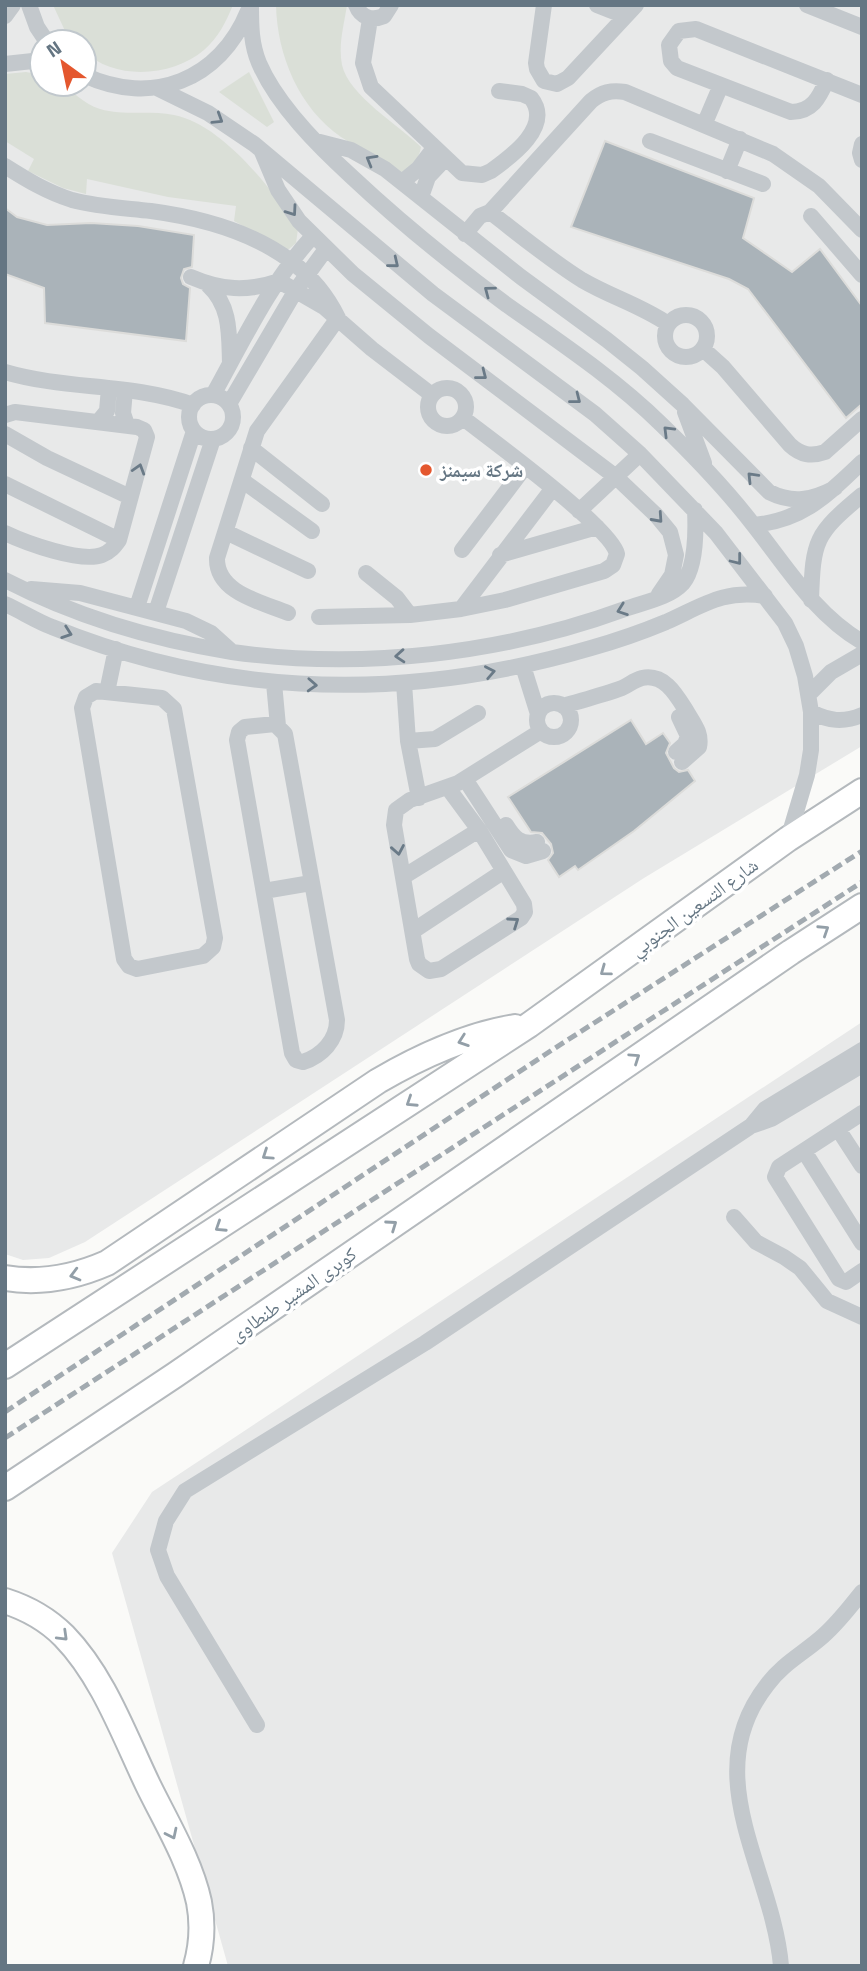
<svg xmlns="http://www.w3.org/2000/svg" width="867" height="1971" viewBox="0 0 867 1971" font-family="'Titillium Web','Noto Naskh Arabic',sans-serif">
<rect width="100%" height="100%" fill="#fafaf8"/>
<!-- built -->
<path fill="#e8e9e9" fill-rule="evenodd" d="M5,5H862V746L644,878L85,1242L49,1258L23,1260L5,1254ZM42,42H84V84H42Z
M862,1022V1966H228L112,1553L152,1492Z"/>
<!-- green -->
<path fill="#dadfd7" d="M53,5H233C226,22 218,38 204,50C173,77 114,81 84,51V42H75L66,33Z
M276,5H347C344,25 338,45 342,65C349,96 399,125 421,147C419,160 412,165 401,173C382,161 361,150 341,137C299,108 277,55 276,5Z
M26,72L42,75V84C47,84 54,83 58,84C72,89 83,104 100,109C124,116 149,110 174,115C222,124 273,190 298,229L296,243L289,249H285L234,221L236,206L168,197L87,179L86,194L63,188L28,171L34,159L5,141V74Z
M249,72L274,122L267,127L219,92Z"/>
<!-- building -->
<path fill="#aab3b9" stroke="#dcdcda" stroke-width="2" d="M605,141L754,198L743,238L792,272L820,249L862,306V404L846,418L748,289L729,279L571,227Z
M5,208L17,217L47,225L91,223L138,226L194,235L192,267L184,269L181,278L183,284L190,288L186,341L45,323L44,288L5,274Z
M631,720L646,744L663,733L670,743L666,753L674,768L679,772L688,770L695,781L634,831L578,870L575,866L559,877L548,860L553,853L551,844L542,833L531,832L508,797Z"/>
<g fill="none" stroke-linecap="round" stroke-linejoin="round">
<!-- highway casing -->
<g stroke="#b4b9bd" stroke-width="28">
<path id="highway" d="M5,1278C41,1284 75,1277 107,1263L378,1081C421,1056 466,1035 515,1027
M5,1366L529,1025L788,839L862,791
M5,1488L175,1375L791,952L862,906
M5,1601C27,1608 48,1620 64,1636C103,1676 124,1735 148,1785C166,1822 190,1861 199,1902C203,1923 202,1945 196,1966"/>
</g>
<!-- minor -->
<path stroke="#c3c8cc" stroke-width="16" d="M29,5L37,27L47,42
M251,5C251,25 251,44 259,63C277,105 318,146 352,177C401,223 453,265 507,305C561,343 615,379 662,425C695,457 727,490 755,527C788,569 815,614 862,642
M356,5C361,18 372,21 384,16L391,5
M544,5L536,63L537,69L544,81L557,84L568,78L636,5
M597,5L625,16
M807,5L862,27
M5,16L13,5
M370,19L363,63L371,87L462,173L482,175L491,171C512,156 553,126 531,98L522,94L499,91
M5,64L42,60
M84,75C152,107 220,80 248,11
M827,80C819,98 812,112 791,112L677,68L671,61L669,45L679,31L696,29L862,95
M157,88L208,113L254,144L433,294L595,414L640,454L716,533L785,623L796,646L805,676L811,712V750L807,775L788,839
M704,125L721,85
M316,141L351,150L385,169L521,277L607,340L642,368L683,405L769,492C793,504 812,500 835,488
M650,141L763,184
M862,144L860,153L862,160
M262,152L278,190L299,221L353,274L429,336L616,477L656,515L670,532L676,555L672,575L659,594
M5,166C27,180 47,192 72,200C98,207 125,208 151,211C225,221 304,247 338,318
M727,171L740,139
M402,182L418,169L434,148
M421,197L428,177L445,159
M490,212C520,235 550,260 582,280C611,297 640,305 668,324
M811,216L862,275
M465,234L480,216L490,212L591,101C602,92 611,90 625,92L773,154L819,186L862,230
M191,277C221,290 247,292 279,281L324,307L372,349L432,395
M208,285C231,306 229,334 230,363
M665 336a21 21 0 1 1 42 0a21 21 0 1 1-42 0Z
M703,349L723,367L790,445C801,455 811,457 825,452L862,419
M5,372C66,390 132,383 193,405
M428 407a19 19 0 1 1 38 0a19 19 0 1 1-38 0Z
M125,390L123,413L127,425
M213,395C243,341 271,281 313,236
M189 417a22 22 0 1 1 44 0a22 22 0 1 1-44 0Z
M229,404L296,290L326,249
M685,412L704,463
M5,415L15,412L137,427L144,430L147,437L119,540C114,547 110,552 102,555C81,563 26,543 5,533
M98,422L107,411L109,388
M5,434L47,458L130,497
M251,448L322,504
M243,481L312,531
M5,484L119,540
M579,511L640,454
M754,525C804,520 827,495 862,462
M226,532L308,571
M462,550L525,467
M500,555L597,527
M366,573L397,598L410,615
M5,580C75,616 155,640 232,652C362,670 502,654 625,609C644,602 669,598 683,583C696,567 696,530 695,510
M31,589L80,593L186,621L211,633L231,651
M811,600C813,540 815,534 862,495
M5,604C21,611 36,621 52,627C229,699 410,701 591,648C616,641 642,632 666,622C702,606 724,589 765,596
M137,607L194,431
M461,609L553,488
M156,612L213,439
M288,613C262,602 216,593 217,558L257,431L338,318
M319,617L410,615L461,609L505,600L604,571L613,565L617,554C612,528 490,439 463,418
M523,666L538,714
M274,683L278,726
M404,683L408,741L419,798
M96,691L162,698L174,709L215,938L213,947L203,956L137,969L129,966L124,959L82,708L86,697Z
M107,692L116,649
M809,694L831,672L862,654
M537 720a17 17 0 1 1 34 0a17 17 0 1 1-34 0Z
M563,706C583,700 603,695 622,688C629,685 634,680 642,678C665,673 677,696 687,712C694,724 702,733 699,747L682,762
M811,712C829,721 843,723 862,715
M275,724L285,734L337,1020C337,1040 322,1056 303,1062L296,1060L292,1053L237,740L239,732L245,727Z
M408,741L435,739L478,713
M676,752L685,744L688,736L679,717
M465,779L511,850L526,856L543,851
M448,788L479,830L524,904L525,912L521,918L441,969L429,971L419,964L417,959L394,825L396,810L410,800L458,783L541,731
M506,825C514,838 520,845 537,842
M403,877L479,830
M264,891L311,883
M413,931L504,871
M862,1113L779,1167L775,1177L839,1279L846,1282L862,1271
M751,1126L765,1109L862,1050
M838,1129L862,1166
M804,1151L862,1243
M734,1217L756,1242L784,1257L800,1268L827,1301L862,1317
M257,1725L167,1576L158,1550L166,1521L185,1491L425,1343L751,1126L771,1119L862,1065
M781,1966C773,1870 696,1776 767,1685C782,1664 804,1653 823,1636C838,1623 850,1607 862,1592"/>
<!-- highway -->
<use href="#highway" stroke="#fff" stroke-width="24"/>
<!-- rail -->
<path stroke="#a2aab0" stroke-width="5" stroke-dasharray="10 5" stroke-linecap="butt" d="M5,1412L552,1050L862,851
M5,1438L862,882"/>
</g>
<!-- one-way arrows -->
<defs><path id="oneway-chevron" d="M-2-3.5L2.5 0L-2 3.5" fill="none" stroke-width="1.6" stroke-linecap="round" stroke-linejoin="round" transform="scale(1.75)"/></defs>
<g stroke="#6a7a87">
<use href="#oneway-chevron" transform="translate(218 119) rotate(32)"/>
<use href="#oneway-chevron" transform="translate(371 160) rotate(-150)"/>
<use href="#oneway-chevron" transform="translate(292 211) rotate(55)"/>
<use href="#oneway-chevron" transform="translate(394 263) rotate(39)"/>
<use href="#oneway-chevron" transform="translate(489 291) rotate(-143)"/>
<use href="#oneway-chevron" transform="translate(482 375) rotate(38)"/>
<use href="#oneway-chevron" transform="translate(576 399) rotate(38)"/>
<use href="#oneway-chevron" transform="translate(668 431) rotate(-135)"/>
<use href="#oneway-chevron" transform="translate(139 469) rotate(-73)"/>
<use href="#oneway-chevron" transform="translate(752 477) rotate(-134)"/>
<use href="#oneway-chevron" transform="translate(658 518) rotate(48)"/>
<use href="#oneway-chevron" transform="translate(737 560) rotate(52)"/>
<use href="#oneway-chevron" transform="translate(622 610) rotate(160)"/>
<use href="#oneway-chevron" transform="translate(67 633) rotate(19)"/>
<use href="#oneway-chevron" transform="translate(400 656) rotate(176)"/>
<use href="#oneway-chevron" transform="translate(490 672) rotate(-11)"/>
<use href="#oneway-chevron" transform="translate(312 685) rotate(3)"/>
<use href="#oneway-chevron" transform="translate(398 850) rotate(80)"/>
<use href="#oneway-chevron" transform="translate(514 922) rotate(-35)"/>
</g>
<g stroke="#939fa8">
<use href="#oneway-chevron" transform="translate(824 930) rotate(-33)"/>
<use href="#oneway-chevron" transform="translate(605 971) rotate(144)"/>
<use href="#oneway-chevron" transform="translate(463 1041) rotate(161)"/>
<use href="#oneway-chevron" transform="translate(635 1058) rotate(-34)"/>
<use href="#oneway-chevron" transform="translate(411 1102) rotate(147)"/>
<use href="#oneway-chevron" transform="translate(267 1155) rotate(146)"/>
<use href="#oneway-chevron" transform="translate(392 1225) rotate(-35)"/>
<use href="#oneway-chevron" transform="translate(220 1227) rotate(147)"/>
<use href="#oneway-chevron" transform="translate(75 1275) rotate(165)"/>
<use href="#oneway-chevron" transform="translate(63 1636) rotate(44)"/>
<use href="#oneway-chevron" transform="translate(172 1834) rotate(64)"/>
</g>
<!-- markers -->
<circle fill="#e4572e" stroke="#fff" stroke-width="2.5" cx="426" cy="470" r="7"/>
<g text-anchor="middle" stroke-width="7" stroke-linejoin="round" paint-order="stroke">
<!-- poi labels -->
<g font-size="19" font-weight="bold" fill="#657683" stroke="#fff" text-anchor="start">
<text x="440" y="477">شركة سيمنز</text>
</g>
<!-- street labels -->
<g font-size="19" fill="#657683" stroke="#fff">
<text transform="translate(694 907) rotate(-36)" y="7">شارع التسعين الجنوبي</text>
<text transform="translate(293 1294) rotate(-35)" y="7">كوبرى المشير طنطاوى</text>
</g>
</g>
<!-- border -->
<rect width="867" height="1971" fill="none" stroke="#657683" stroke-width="14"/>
<!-- north arrow -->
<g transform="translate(63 63) rotate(327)"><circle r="33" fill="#ffffff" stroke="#c1c8cd" stroke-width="2"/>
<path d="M0-5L12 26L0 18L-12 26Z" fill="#e4572e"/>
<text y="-10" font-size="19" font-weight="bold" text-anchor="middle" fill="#657683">N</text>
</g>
</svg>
